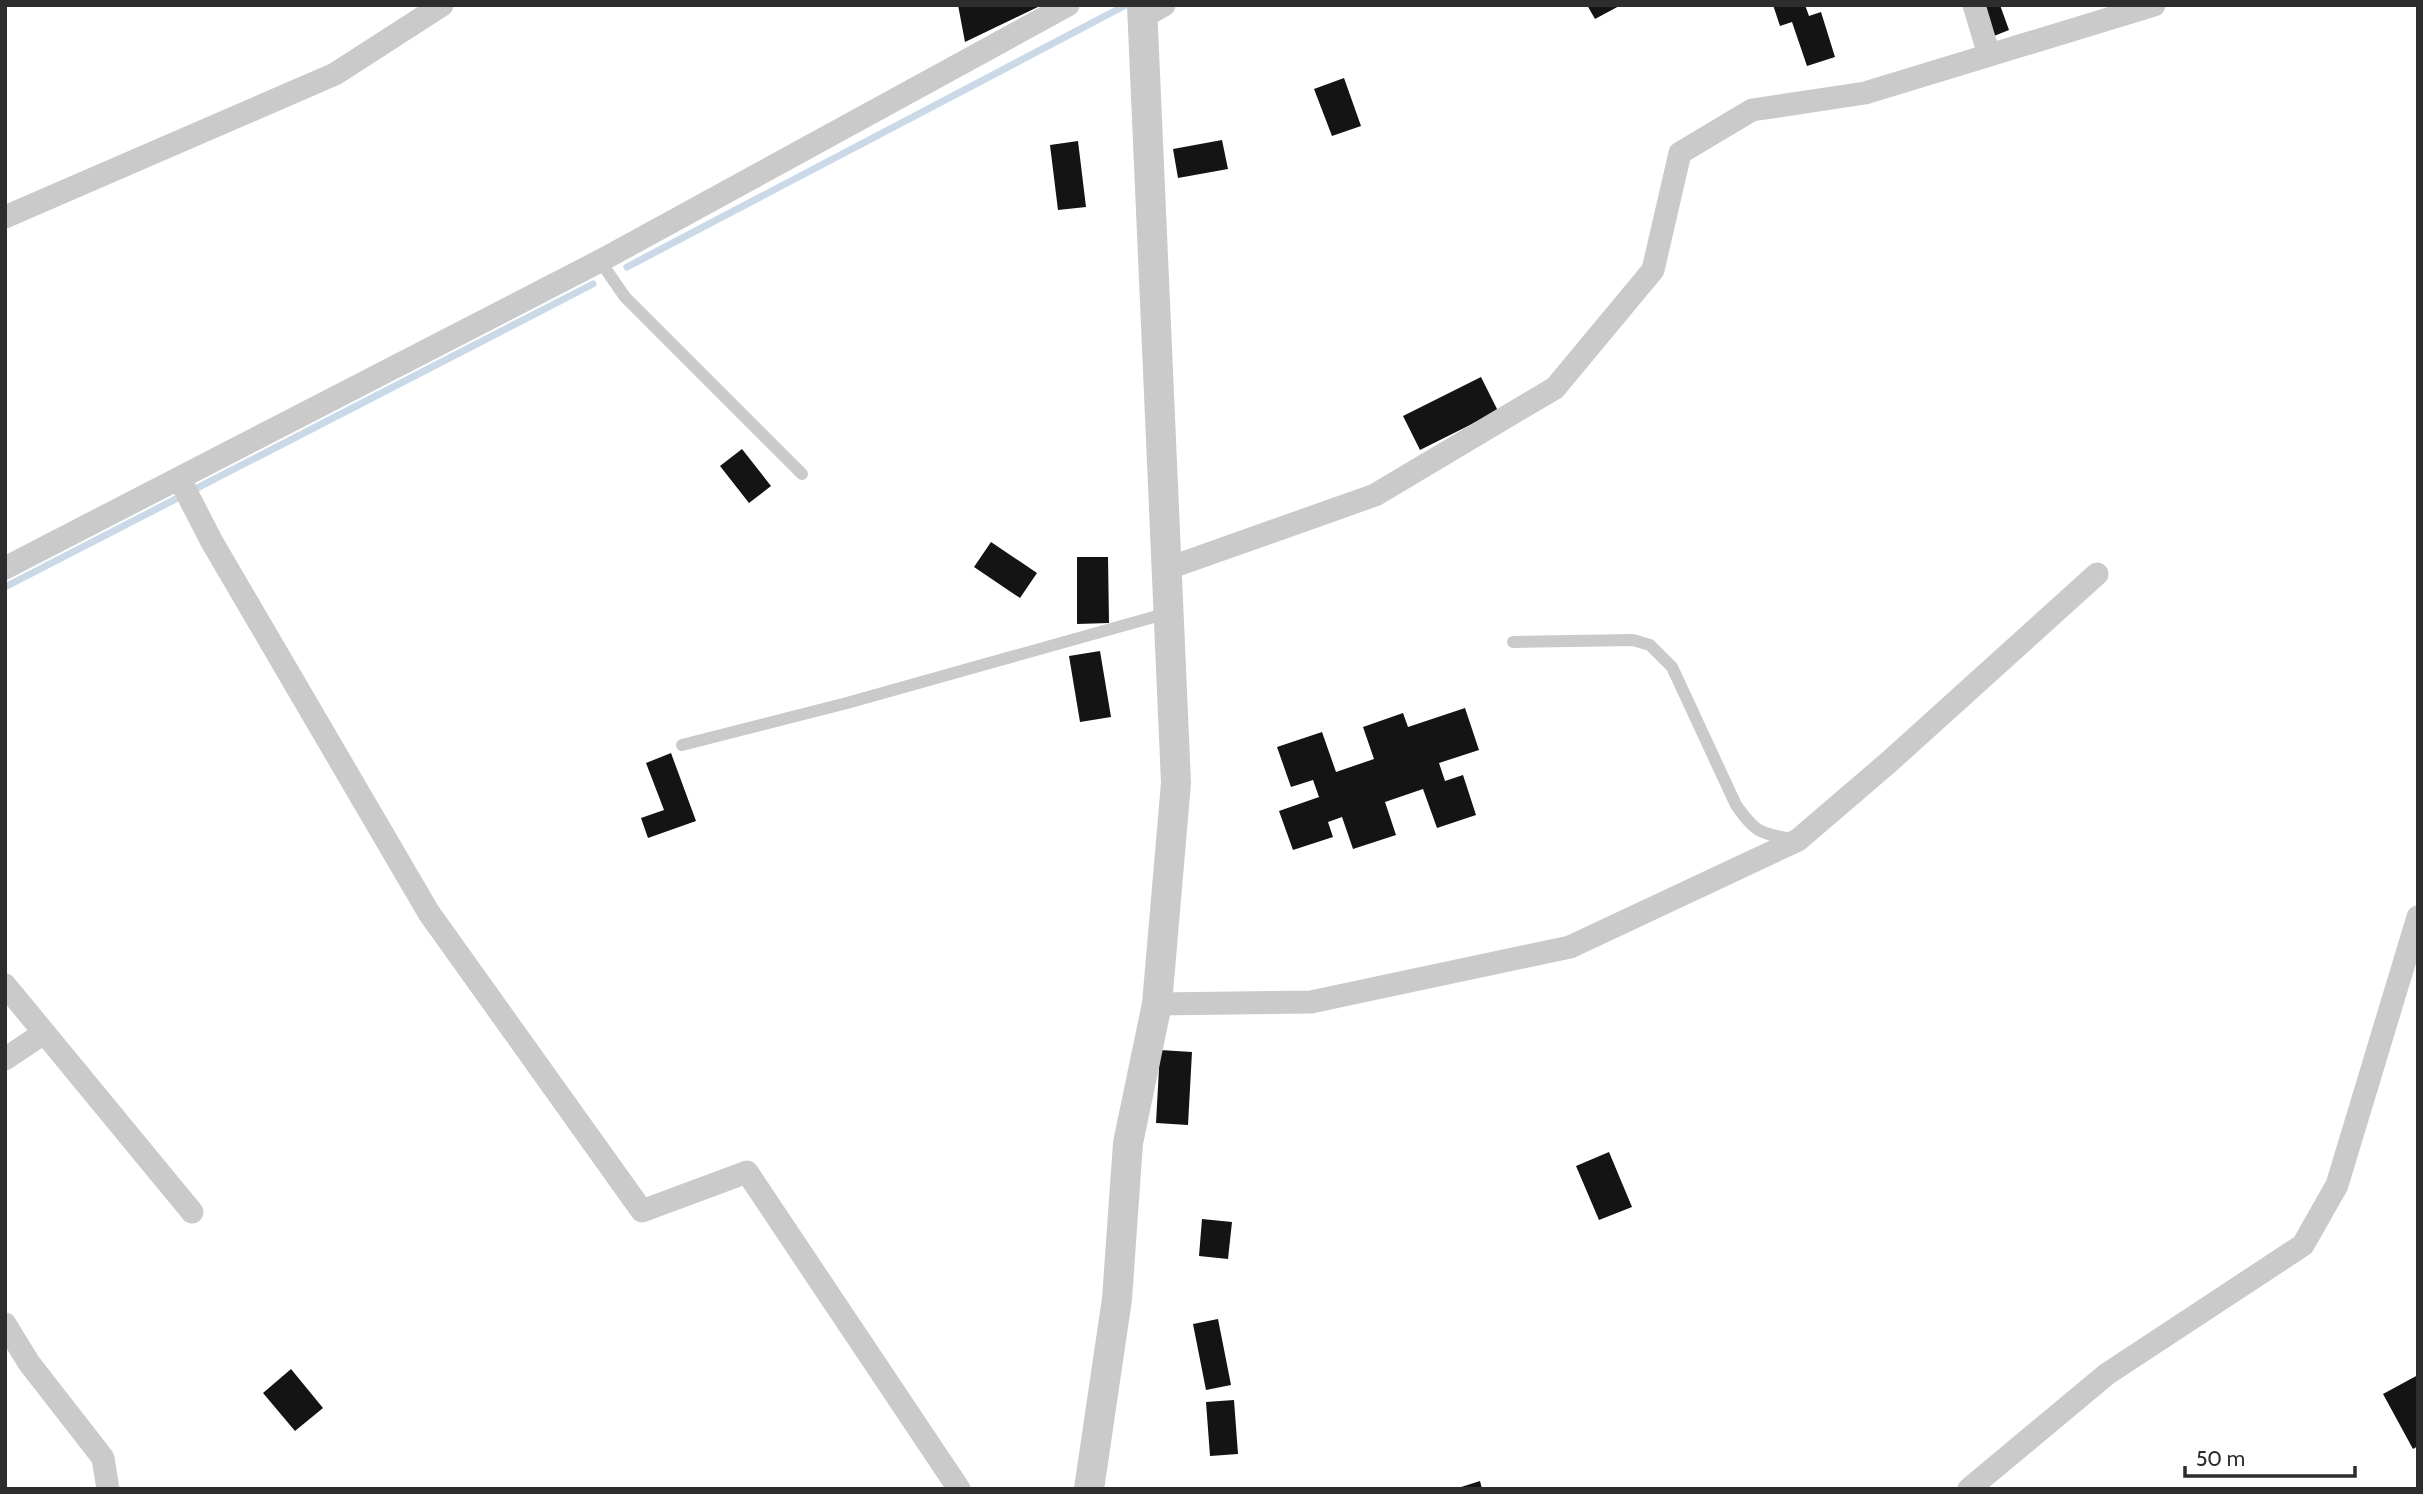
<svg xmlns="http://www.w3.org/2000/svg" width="2423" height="1494" viewBox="0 0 2423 1494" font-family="Cabin,sans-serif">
<rect width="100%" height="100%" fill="#fff"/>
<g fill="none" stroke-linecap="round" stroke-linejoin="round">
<!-- stream -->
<path stroke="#c9d9e8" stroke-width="7" d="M627,267L1126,5
M5,587L593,284"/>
</g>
<!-- building -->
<path fill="#141414" d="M958,5H1042L965,42Z
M1587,5H1621L1595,19Z
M1773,5H1805L1809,16L1821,12L1835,57L1807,66L1792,22L1780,26Z
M1983,5H2000L2009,30L1994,36Z
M1344,78L1361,126L1332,136L1314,89Z
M1222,140L1228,169L1178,178L1173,149Z
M1078,141L1086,207L1058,210L1050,145Z
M1481,377L1498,411L1420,450L1403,416Z
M742,449L771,486L749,503L720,466Z
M991,542L1037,573L1020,598L974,567Z
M1077,557H1108L1109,623L1077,624Z
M1100,651L1111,717L1080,722L1069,656Z
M1465,708L1479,750L1439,763L1445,781L1463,775L1476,815L1437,828L1423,789L1385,802L1396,835L1353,849L1342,817L1328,822L1333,837L1293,850L1279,811L1319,797L1313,780L1291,787L1277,747L1322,732L1336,772L1374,759L1363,727L1403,713L1408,727Z
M671,753L696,821L648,838L641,818L664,810L646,763Z
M1160,1050L1192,1052L1188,1125L1156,1123Z
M1609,1152L1632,1207L1599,1220L1576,1166Z
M1202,1219L1232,1222L1228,1259L1199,1256Z
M1218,1319L1231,1385L1206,1390L1193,1324Z
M291,1369L323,1408L295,1431L263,1393Z
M2418,1375V1446L2413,1449L2383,1394Z
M1234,1400L1238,1454L1210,1456L1206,1402Z
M1480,1481L1482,1489H1458V1488Z"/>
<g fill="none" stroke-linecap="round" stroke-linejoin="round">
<!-- service -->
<path stroke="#cacaca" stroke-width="12" d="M600,261L625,297L802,474
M1513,642L1633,640L1650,645L1672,667L1736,805C1756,833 1759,833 1793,839
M682,745L847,703L1168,613"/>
<!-- minor -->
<path stroke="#cacaca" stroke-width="23" d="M1974,5L1989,55
M1143,17L1164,5
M5,217L335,74L442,5
M179,478L212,542L429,913L642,1211L747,1172L959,1489
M5,568L600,261L1068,5
M1166,569L1375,495L1555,388L1653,270L1680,153L1752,110L1865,93L2154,5
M5,985L192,1212
M1157,1004L1311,1002L1570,947L1798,840L1889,762L2097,574
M5,1059L44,1033
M5,1324L29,1363L103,1458L108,1489
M1969,1489L2107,1374L2303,1245L2337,1185L2418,917"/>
<!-- tertiary -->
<path stroke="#cacaca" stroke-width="30" d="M1089,1489L1117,1299L1128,1143L1157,1004L1176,783L1142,5"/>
</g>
<!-- border -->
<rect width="2423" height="1494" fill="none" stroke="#2d2d2d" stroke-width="14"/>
<!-- scale -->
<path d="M2185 1466v10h170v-10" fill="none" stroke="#2d2d2d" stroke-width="3.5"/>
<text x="2196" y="1466" font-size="21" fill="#2d2d2d" stroke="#ffffff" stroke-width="5" paint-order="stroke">50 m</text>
</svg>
